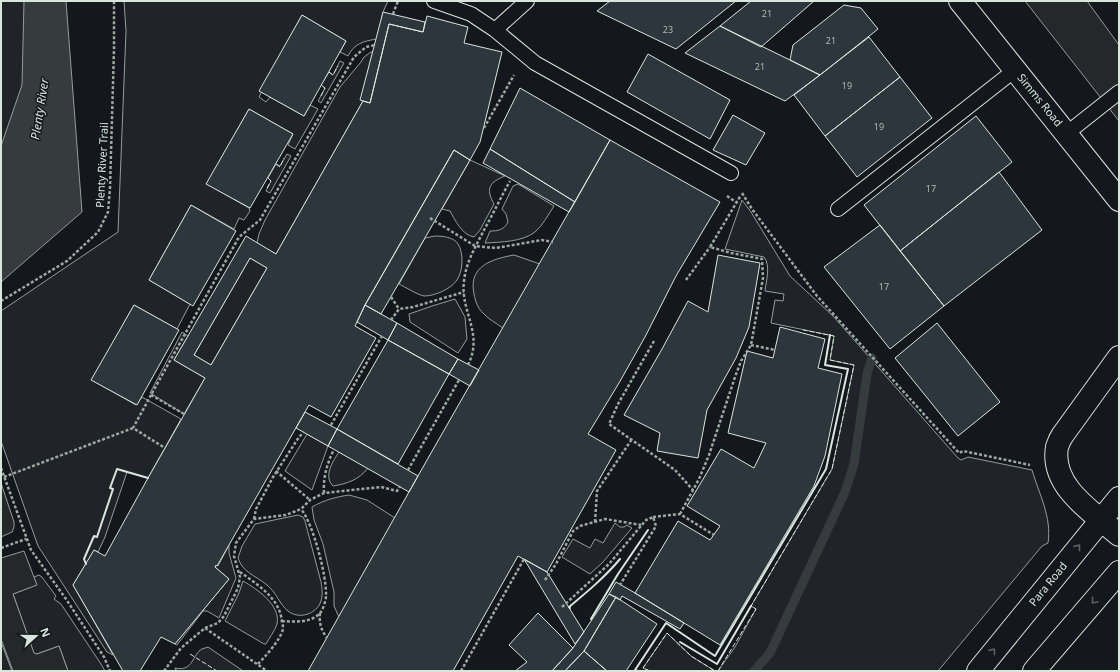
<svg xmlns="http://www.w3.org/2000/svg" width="1120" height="672" viewBox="0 0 1120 672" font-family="'Noto Sans',sans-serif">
<rect width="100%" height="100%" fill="#14181c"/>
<!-- green -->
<path fill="#202428" stroke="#939e99" d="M1,1H44L1,210Z
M124,1H388L383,12L377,39C363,41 354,44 348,56L340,52L346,41L302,15L259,97L266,102L270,97L304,116L310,105L318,109L295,149L288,145L293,134L249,109L207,184L249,208L250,211L244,220L239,218L234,229L191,205L149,280L190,304L177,329L134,305L92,380L136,405L142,397L181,419L148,478L127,472L105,537L98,552L94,550L73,585L113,655L107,652L38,546L1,441V311L118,232L126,31Z
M371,52H373L363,101L276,254L257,243L259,234L265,220L340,87L361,62L364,57Z
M340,61L344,63L321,103L318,101L325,88L321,85L329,72L333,75Z
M287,154L291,156L270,193L266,191L271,181L268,178L276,164L280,166Z
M470,160L505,176C490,182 485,188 494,204L480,230L474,237C462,235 455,220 450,211L442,209Z
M518,184L554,206C548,215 543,225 535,232C522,242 501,242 485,243L490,231C498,231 504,230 508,222L506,214L502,209L513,186Z
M742,200L751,212L790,276L833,316L958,458L961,460L968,457L1032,470C1039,494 1052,517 1048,543L1042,546L938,671H718L735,647L756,609L751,606L832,469L854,365L830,360L834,336L771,323L775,300L783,301L784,294L765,291C766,281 771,266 764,257L725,249Z
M435,236C442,236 454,237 458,244C464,253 463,271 457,280C451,289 435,296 424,296C418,295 405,287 399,284L425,238Z
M514,255L540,264L503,328C496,323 488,319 483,313C478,309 475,300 474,294C468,266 492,259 514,255Z
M250,258L267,268L211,365L194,355Z
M455,299L465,317L467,339L458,353L410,322L409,314L432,306Z
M182,332L188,336L174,360L205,378L184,414L150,393Z
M307,434L328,446L312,490L285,471Z
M339,452L368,468C359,480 346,484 333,486C323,476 333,461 339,452Z
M349,495L367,500L395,518L339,617L334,606V592L323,544L314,520L312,507C324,500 336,497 349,495Z
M298,515L303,517L305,521L321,582C322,588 323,594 321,601C317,614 299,620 288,611C280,605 276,592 267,585C255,575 243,573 238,558L242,546L255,524Z
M615,523L620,527H624L627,525L632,528L603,562L590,574L562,557L573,539L590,548L595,539L603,543Z
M229,545V553L236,578L219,618L207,611H203L177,645L175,644L229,579L215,567L216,565L218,566Z
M39,575L42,577L56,596L54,599L61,604L101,664L105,671H68L59,646L37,654H34L13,594L36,585L34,577Z
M243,581C257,589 281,605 277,624C275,631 269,638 266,644H264L225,621L239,593Z
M667,633L691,656L715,671H650L643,668Z
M1,642L12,671H1Z
M208,647L243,671H178L175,669V668C194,672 192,654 202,649C204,648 206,648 208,647Z"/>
<!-- parking -->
<path fill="#24282b" stroke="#939e99" d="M1025,1H1087L1119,45V121Z
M1,483L14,522V527L12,532L1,537Z
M24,551L37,585L13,594L34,653L37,654L59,646L68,671H13L1,639V558Z"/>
<!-- water -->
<path fill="#363b3e" stroke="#939e99" d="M24,1H66L82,212L1,282V146L22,85Z"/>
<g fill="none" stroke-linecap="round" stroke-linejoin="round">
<!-- stream -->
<path stroke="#363b3e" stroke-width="9" d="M754,671L770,653L845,492L854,464L867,374L872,358"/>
</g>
<!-- building -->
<path fill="#2c363c" stroke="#d8e6dc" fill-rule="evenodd" d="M610,1H736L676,49L597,11Z
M751,1H814L761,47L720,26Z
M844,5L861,8L878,29L820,75L790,60L793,45Z
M383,12L425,22L423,32L389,24L370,103L360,100Z
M302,15L346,41L304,116L259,91Z
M427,16L468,27L464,43L502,52L480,142L470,160L454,150L365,305L355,326L376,338L331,417L309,405L217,566L216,565L215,567L229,579L175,644L161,637L140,671H123L73,585L94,550L105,556L148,478L205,378L174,360L246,236L276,254L363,101L370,103L389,24L423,32ZM250,258L267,268L211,365L194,355Z
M720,26L790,60L820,75L785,101L685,53Z
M869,37L900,77L825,136L794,95Z
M648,54L730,100L710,139L627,92Z
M900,77L932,118L857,177L825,136Z
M520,88L610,140L575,202L490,149Z
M249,109L293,134L250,208L206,184Z
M733,115L765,133L746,165L713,150Z
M976,116L1012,162L900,251L864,205Z
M610,140L720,202L676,276L645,337L619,383L588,434L616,450L547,572L518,556L453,671H308L427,460Z
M490,149L575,202L569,212L483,163Z
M454,150L470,160L381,314L365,305Z
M999,172L1042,230L944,306L900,251Z
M191,205L236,231L193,306L149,280Z
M880,225L944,306L890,349L824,267Z
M718,255L760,263L749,327L736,358L707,410L698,458L657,451L660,433L624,415L662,349L688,301L708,312Z
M134,305L179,330L137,405L91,380Z
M365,305L397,323L388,340L357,322Z
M397,323L458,359L449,374L388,340Z
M937,323L1000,402L958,436L895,358Z
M780,327L825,339L818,368L842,374L825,456L814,486L720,645L635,593L678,521L710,540L720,526L687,506L721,449L754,468L766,443L728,433L747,351L773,358Z
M388,340L449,374L398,464L337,429Z
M458,359L479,370L470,386L449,374Z
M305,412L337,429L328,446L296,428Z
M337,429L418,476L409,492L328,446Z
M524,559L547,572L584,632L575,644Z
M616,582L635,593L684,623L680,629L622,596L620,600L609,594Z
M609,594L616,597L584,651L565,671H552L573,648Z
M616,597L657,624L626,671H607L584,651Z
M538,613L573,648L552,671H515L527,662L509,645Z
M584,651L607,671H565Z"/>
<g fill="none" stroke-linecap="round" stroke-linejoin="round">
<!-- lane casing -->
<g stroke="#d8e6dc" stroke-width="16">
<path id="lane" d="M434,1L471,14L495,30L535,63L731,173
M495,30L527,1
M1066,134L1119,92
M838,209L1015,70"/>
</g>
<!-- street casing -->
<g stroke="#d8e6dc" stroke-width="24">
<path id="street" d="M960,1L1119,200
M1119,357L1062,436C1060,439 1058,444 1057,447C1050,487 1094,513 1119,535"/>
</g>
<!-- primary casing -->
<g stroke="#d8e6dc" stroke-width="24">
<path id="primary" d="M978,671L1119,498
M1034,671L1119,572"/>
</g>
<!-- path -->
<path stroke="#9da8a2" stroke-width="2.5" stroke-dasharray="3 2" stroke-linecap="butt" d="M393,14L398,1
M484,128L514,75
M742,193L752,209L817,296L959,453L963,451L1030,465
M727,196L736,202
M430,218L475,246L496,248L542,240L553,242
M686,280L710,247
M391,297L399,309
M1,301L67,261L98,232L108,212L110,188L114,49V1
M391,320L399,309L413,307L464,292
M654,341L618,404L609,424L675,470L693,490
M751,345L775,350
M468,365C484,333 460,312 464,281C466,262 476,246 484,230C493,214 501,197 510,181
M151,395L133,428L165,448
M184,414L151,395L239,237L260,220L354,57L366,47L375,45
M331,425L382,336
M1,468L31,550L66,599L104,657L110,671
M408,470L459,380
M276,471L310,500
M4,477L133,428
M324,493C323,477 327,464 334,449
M680,514L699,479L709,455L735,377L741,361L751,345L763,278L762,259L731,253L710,247L741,195
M653,517L680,514L714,535
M254,519L256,509L273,477L299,437L304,432
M595,522L597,491L632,439
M1,548L26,539
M240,572C258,585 281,599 282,623C283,625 283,627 283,629C281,639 265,657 258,664
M545,580L556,564L573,531L580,526L605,519L641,525
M562,607L609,564L646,520L653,517L656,526L620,585
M320,613C319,623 321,630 327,638
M282,621C294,622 311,623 320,613C323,610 326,600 326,596C327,577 313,523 301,509
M205,628L218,623L224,616L238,588L240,577L234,556L236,543L254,519L286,515L301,509L310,500L324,493L381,487L397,491L400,486
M164,671L181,648L205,628L267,671
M461,671L524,559"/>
<!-- lane -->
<use href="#lane" stroke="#14181c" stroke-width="14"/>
<!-- street -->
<use href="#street" stroke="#14181c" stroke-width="22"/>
<!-- primary -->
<use href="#primary" stroke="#14181c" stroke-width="22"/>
<!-- fence -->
<path stroke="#d8e6dc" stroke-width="1" stroke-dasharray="5 2" stroke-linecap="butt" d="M329,72L333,75L338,66
M321,96L325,88L321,85
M276,164L280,167L284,158
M267,188L271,181L268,178
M190,654L217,671
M650,671L643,668L667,633L691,656L715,671
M718,671L756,609L751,606L832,469L854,365L830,360L834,336L803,330"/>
<!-- wall -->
<path stroke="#d8e6dc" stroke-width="2" d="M86,564L84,559L94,536L97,537L113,489L110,488L117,469L148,478
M570,608L569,607C587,592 605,577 620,559
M591,619L618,574L648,530
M680,642L717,664L751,606
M638,671L635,670L666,623L715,656L826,469L848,369L825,365L830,335"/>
</g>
<!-- one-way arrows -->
<defs><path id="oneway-chevron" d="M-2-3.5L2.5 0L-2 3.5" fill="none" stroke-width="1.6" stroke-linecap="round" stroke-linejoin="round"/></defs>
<g stroke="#59605f">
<use href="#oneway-chevron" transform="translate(1078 547) rotate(-51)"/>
<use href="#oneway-chevron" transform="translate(1094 601) rotate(130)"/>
<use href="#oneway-chevron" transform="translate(993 651) rotate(-51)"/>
</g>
<g text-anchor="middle" stroke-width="3" stroke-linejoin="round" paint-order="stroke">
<!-- number labels -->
<g font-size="9" fill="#adbab4">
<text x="767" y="17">21</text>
<text x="668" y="33">23</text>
<text x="831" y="44">21</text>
<text x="760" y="70">21</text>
<text x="847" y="89">19</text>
<text x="879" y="130">19</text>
<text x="931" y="192">17</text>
<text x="884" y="290">17</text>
</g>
<!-- street labels -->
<g font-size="11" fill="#d8e6dc" stroke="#14181c">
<text transform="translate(1040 100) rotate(51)" y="4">Simms Road</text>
<text transform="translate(102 165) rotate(-87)" y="4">Plenty River Trail</text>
<text transform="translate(1048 584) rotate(-51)" y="4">Para Road</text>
</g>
<!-- water labels -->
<g font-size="12" font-style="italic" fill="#d8e6dc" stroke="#14181c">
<text transform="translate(40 109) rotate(-81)" y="4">Plenty River</text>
</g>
</g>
<!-- border -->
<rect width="1120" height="672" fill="none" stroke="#d8e6dc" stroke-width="4"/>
<!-- north arrow -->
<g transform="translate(36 636) rotate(69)" stroke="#14181c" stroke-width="3" paint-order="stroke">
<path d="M0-3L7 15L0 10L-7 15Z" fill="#d8e6dc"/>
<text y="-6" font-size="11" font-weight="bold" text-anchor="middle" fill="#d8e6dc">N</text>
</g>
</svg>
